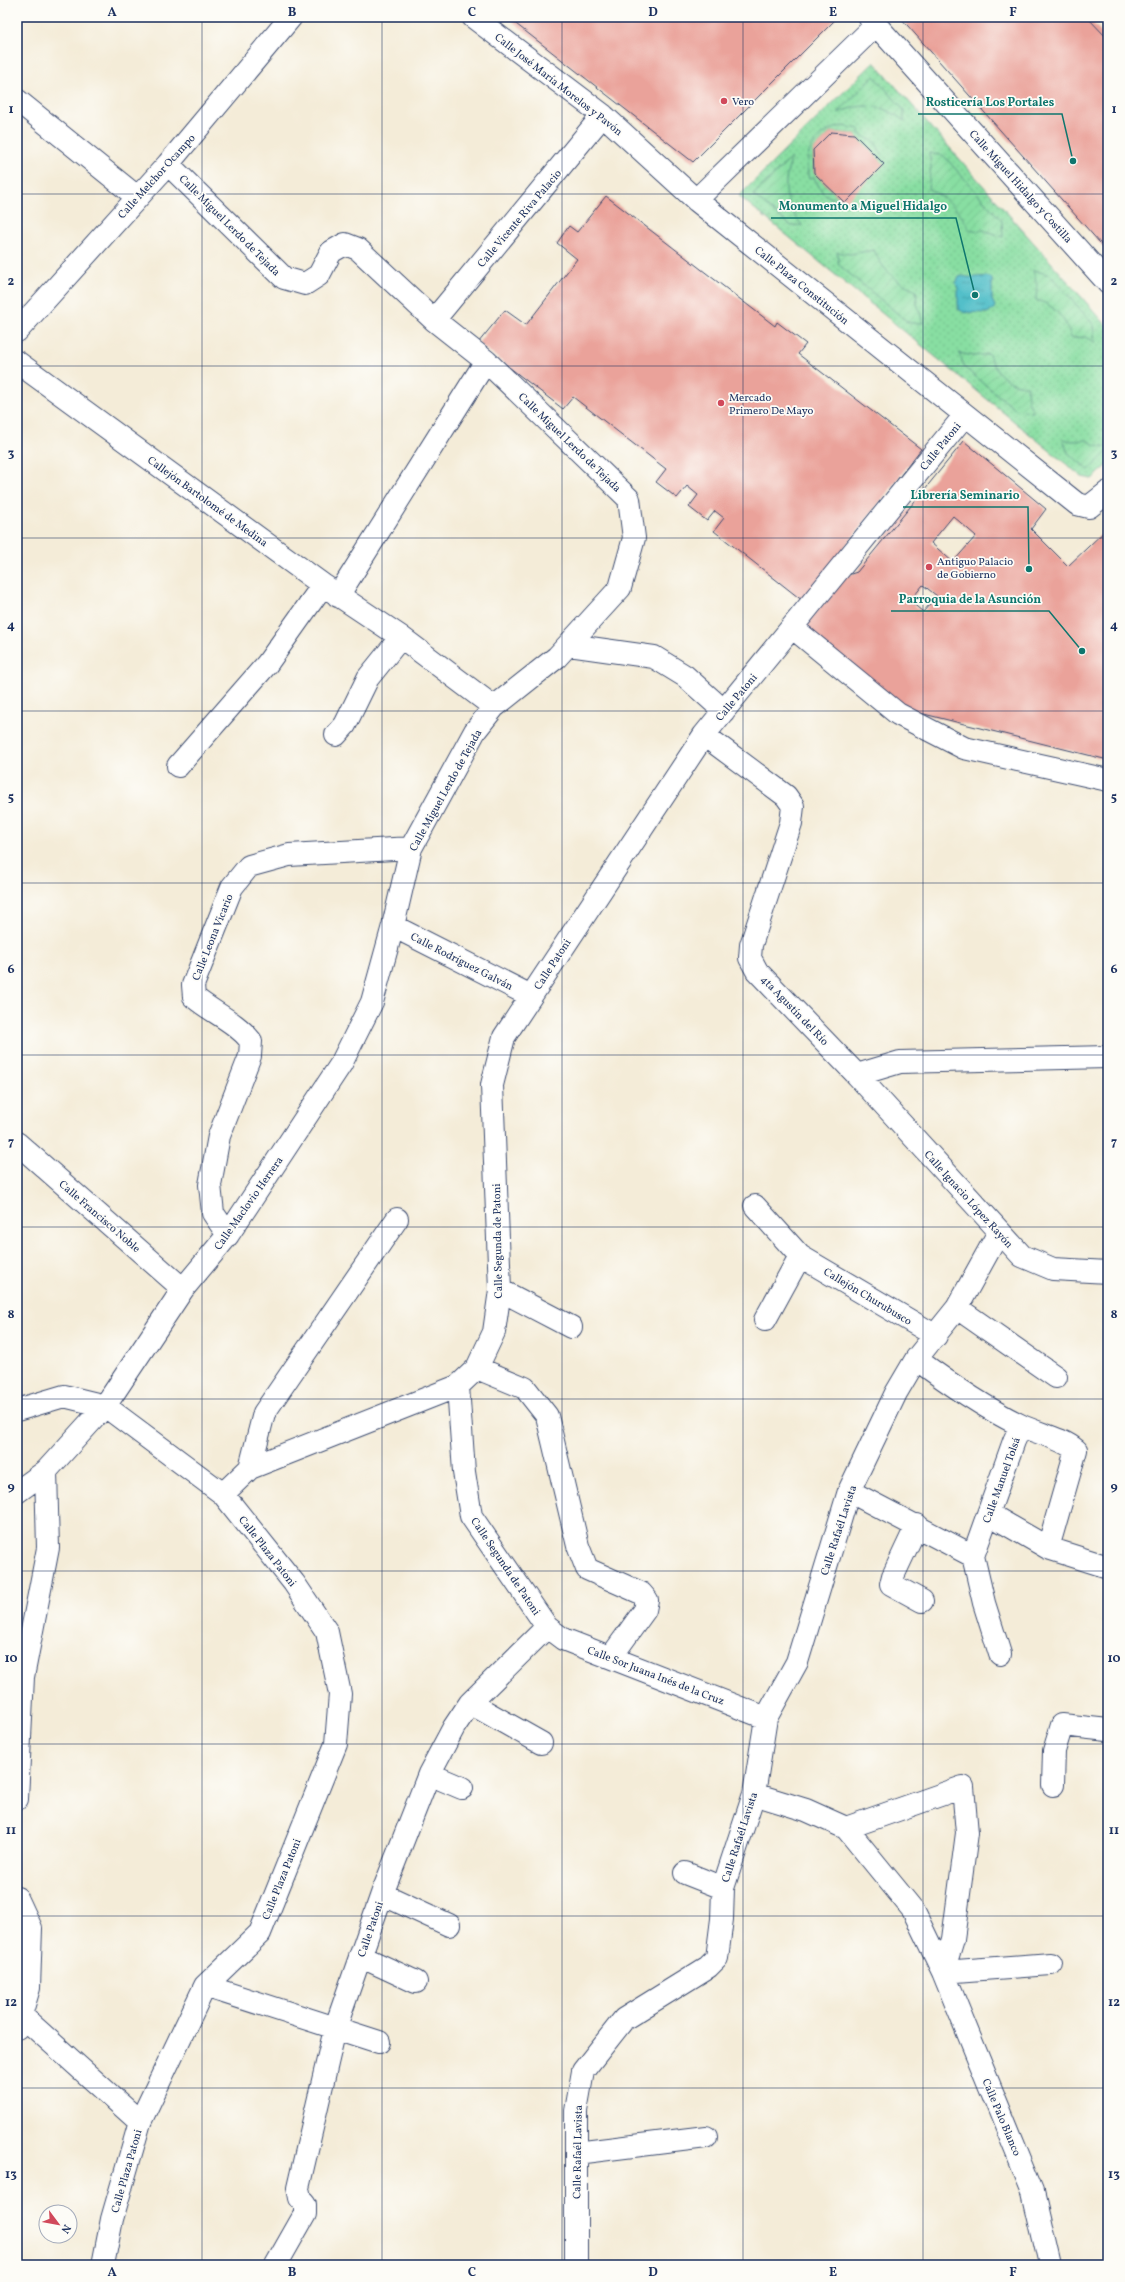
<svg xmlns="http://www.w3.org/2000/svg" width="1125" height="2282" viewBox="0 0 1125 2282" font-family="Vollkorn,serif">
<defs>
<pattern id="grass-dots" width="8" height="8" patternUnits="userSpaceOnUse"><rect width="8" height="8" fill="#88dea2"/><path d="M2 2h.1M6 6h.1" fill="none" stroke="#75bf8e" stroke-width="1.8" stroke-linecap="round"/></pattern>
<pattern id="garden-furrows" width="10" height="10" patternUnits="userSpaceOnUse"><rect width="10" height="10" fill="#88dea2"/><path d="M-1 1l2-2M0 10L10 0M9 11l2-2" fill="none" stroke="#75bf8e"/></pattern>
<pattern id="water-ripples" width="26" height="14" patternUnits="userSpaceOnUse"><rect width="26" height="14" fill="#52bfc9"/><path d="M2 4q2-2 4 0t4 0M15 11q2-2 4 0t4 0" fill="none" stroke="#439ca6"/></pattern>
</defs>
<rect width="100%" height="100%" fill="#fdfcf7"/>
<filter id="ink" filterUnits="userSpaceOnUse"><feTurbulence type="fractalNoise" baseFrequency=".025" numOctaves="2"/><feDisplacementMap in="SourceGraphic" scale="8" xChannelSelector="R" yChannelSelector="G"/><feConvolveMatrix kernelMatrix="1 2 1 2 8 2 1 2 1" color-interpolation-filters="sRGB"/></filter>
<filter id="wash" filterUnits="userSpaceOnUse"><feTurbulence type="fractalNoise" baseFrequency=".012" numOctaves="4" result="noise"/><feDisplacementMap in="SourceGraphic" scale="16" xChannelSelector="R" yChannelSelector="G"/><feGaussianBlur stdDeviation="0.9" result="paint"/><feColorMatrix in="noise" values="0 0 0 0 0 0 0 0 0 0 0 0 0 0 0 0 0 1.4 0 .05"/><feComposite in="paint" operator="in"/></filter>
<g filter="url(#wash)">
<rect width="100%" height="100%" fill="#f4ecd8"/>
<!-- grass -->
<path fill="url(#grass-dots)" stroke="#528680" d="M874,62L1108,327V465L1092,479L1082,477L739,196Z"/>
<!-- garden -->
<path fill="url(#garden-furrows)" stroke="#528680" d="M874,76L904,110V121C883,104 862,102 838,113Z
M842,126L860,129L859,134L875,142L883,156L880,160L854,134L831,132L813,150L814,173L841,199L838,202L823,193L814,178L809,179C802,153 815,132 842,126Z
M929,153L944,156L1002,221L1003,237L983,230L970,231C961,211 948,198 928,189L931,166Z
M791,158L792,159C781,183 785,205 802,225L791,226L753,195Z
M874,250C883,271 895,281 916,290L917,303L923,323H909L839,265L837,252L850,254Z
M1033,270L1050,275L1093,324L1095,342L1085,337L1071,338C1067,320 1054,304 1036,300L1037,285Z
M959,353L974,356L989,354C994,372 1008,385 1027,386L1028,400L1033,412L1016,410L965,368Z
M1063,439L1072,441L1087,440L1095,445L1108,447V451L1089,470L1068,453Z"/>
<!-- water -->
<path fill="url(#water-ripples)" stroke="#367794" d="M963,276C973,280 985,273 992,279V300L995,306C991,318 977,310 965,313L958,309V289L956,283L959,277Z"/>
<g id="blocks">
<!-- building -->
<path fill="#eaa29a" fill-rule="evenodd" d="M507,17H835L836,19L693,162Z
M900,17H1087L1108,39V252Z
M831,132L854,134L884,164L845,203L814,173L813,150Z
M606,196L775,326L777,322L806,344L798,354L921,449L803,601L714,531L724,518L715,511L707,521L689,507L698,495L687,486L677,498L656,482L666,469L573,397L563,409L478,343L505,310L526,325L577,259L557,243L569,226L577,232Z
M964,441L1046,509L1031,529L1068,566L1108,528V760L900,708L803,627L845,576L857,572ZM953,516L976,536L953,562L931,543ZM923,585L937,596L923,612L910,601Z"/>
</g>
</g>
<g filter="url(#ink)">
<use href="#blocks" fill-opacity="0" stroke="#3c4b70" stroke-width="1"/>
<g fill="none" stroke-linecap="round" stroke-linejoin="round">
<!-- minor casing -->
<g stroke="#3c4b70" stroke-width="24">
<path id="minor" d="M473,17L603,115L696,200L1077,504L1089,507L1108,492
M869,17L1108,283
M17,100L137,197
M696,200L876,25
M434,320L603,115
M17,331L168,164L291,17
M17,362L323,585L401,637L494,707
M338,596L486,361
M793,628L898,714L964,748L1108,780
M569,645L654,657L685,676L724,711
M336,735L345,725L368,678L401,637
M704,735L786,796L793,806L791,823L751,945L750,958L757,971L857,1075L1022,1256L1053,1269L1108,1272
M178,766L267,664L323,585
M393,926L531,996
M857,1075L900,1062L1108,1057
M17,1143L183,1289
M755,1206L800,1256L936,1336
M228,1235L213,1213L210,1185L219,1136L250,1056L251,1041C235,1021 213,1013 194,997L193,985L232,887L249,866L289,855L411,848
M500,1290L571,1327
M957,1308L1056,1377
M765,1320L800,1256
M916,1359C950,1384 983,1407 1020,1425C1038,1434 1060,1437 1076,1450L1048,1548
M477,1368L525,1388L547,1416L578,1546L587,1569L641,1593L647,1600L645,1610L611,1657
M458,1386L464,1472L471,1516L547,1627L563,1639L766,1718
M17,1410L64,1396L105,1406L223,1494L294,1583L327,1632L340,1694L336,1744L260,1933L205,1986L140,2122L112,2219L103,2265
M250,1468L264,1413L397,1219
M849,1491L973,1556
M17,1492L46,1471L105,1406L183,1289L228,1235L341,1064L372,1002L393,926L411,848L475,731L494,707L557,657L620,588L634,538L629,499L486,361L434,320L358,249L345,244L331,252L319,275L305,284L284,278L168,164
M223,1494L250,1468L458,1386L477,1368L494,1332L500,1290L492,1085L504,1037L704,735L965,415
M989,1514L1048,1548L1108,1567
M917,1525L893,1576L891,1584L922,1601
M1000,1654L984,1603L973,1556L1014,1441L1021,1426
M470,1703L541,1743
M429,1774L462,1788
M1053,1785L1054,1751L1062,1725L1108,1730
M754,1794L806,1810L846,1828L963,1787L967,1833L953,1939L943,1972
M17,1799L23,1677L48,1548L46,1471
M846,1828L913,1910L943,1972L1033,2192L1050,2265
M685,1873L723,1888
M382,1894L449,1925
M17,1898L31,1928L29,1988L17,2028
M360,1956L416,1982
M943,1972L1051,1964
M205,1986L379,2042
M22,2016L140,2122
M576,2153L706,2137
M276,2265L305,2214V2204L300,2198L298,2188L335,2029L382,1894L429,1774L454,1727L470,1703L547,1627
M576,2265V2111L583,2071L624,2019L708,1967L717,1958L722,1919L723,1888L754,1794L766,1718L797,1662L849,1491L896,1393L916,1359L957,1308L999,1232"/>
</g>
<!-- minor -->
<use href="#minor" stroke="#fff" stroke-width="22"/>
</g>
</g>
<!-- grid -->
<path fill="none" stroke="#1b2f5e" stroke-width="1" stroke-opacity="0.55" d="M202,17V2265M382,17V2265M562,17V2265M743,17V2265M923,17V2265M17,194H1108M17,366H1108M17,538H1108M17,711H1108M17,883H1108M17,1055H1108M17,1227H1108M17,1399H1108M17,1571H1108M17,1744H1108M17,1916H1108M17,2088H1108"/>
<!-- markers -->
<g fill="#d1495b" stroke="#fdfcf7" stroke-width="1.5">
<circle cx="724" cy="101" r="4"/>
<circle cx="721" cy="403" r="4"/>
<circle cx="929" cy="567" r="4"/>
</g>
<g text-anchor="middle" stroke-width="3.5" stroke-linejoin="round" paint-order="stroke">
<!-- street labels -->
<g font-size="11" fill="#1b2f5e" stroke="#fdfcf7">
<text transform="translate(559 84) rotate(38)" y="4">Calle José María Morelos y Pavón</text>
<text transform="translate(156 176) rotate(-48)" y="4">Calle Melchor Ocampo</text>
<text transform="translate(1021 186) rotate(48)" y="4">Calle Miguel Hidalgo y Costilla</text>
<text transform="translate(519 218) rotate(-50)" y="4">Calle Vicente Riva Palacio</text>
<text transform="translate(230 225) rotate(45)" y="4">Calle Miguel Lerdo de Tejada</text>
<text transform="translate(802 285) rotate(39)" y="4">Calle Plaza Constitución</text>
<text transform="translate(570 442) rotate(44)" y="4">Calle Miguel Lerdo de Tejada</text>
<text transform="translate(940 446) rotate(-51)" y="4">Calle Patoni</text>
<text transform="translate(208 501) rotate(36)" y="4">Callejón Bartolomé de Medina</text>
<text transform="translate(736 697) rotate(-50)" y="4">Calle Patoni</text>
<text transform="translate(445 790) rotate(-61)" y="4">Calle Miguel Lerdo de Tejada</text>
<text transform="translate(212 937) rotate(-68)" y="4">Calle Leona Vicario</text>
<text transform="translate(462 961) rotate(27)" y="4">Calle Rodríguez Galván</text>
<text transform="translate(552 964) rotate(-57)" y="4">Calle Patoni</text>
<text transform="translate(795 1010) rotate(46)" y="4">4ta Agustín del Río</text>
<text transform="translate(969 1199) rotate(48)" y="4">Calle Ignacio López Rayón</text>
<text transform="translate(248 1203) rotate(-55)" y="4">Calle Maclovio Herrera</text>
<text transform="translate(100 1216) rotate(41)" y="4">Calle Francisco Noble</text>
<text transform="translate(497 1241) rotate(-91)" y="4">Calle Segunda de Patoni</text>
<text transform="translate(868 1296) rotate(31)" y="4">Callejón Churubusco</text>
<text transform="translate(1001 1480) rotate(-70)" y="4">Calle Manuel Tolsá</text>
<text transform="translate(838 1530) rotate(-72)" y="4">Calle Rafaél Lavista</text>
<text transform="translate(268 1551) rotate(52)" y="4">Calle Plaza Patoni</text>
<text transform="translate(506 1566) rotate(56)" y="4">Calle Segunda de Patoni</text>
<text transform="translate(656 1675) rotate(21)" y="4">Calle Sor Juana Inés de la Cruz</text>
<text transform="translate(739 1837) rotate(-72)" y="4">Calle Rafaél Lavista</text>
<text transform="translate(281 1879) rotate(-68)" y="4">Calle Plaza Patoni</text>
<text transform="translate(370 1929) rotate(-71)" y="4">Calle Patoni</text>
<text transform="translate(1002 2117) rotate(67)" y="4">Calle Palo Blanco</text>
<text transform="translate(577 2152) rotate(-89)" y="4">Calle Rafaél Lavista</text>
<text transform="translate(126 2171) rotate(-74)" y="4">Calle Plaza Patoni</text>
</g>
<!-- poi labels -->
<g font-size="11" fill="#1b2f5e" stroke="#fdfcf7" text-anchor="start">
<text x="732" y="105">Vero</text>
<text x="729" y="401">Mercado<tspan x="729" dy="13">Primero De Mayo</tspan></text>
<text x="937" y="565">Antiguo Palacio<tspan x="937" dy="13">de Gobierno</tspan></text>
</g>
</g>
<!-- callouts -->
<path fill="none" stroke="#0f766e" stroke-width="1.5" d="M1073 161L1062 114H918M975 295L956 218H771M1029 569L1028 507H903M1082 651L1049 611H891"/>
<g fill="#0f766e" stroke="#fdfcf7" stroke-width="1.5">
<circle cx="1073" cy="161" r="4"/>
<circle cx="975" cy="295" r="4"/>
<circle cx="1029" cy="569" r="4"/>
<circle cx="1082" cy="651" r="4"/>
</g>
<g font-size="12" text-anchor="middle" font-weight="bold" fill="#0f766e" stroke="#fdfcf7" stroke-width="3.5" stroke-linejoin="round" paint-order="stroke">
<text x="990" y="106">Rosticería Los Portales</text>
<text x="863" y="210">Monumento a Miguel Hidalgo</text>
<text x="965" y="499">Librería Seminario</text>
<text x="970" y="603">Parroquia de la Asunción</text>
</g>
<!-- margin -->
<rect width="1125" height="2282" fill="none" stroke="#fdfcf7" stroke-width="44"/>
<!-- north arrow -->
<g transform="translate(58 2224) rotate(122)"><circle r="19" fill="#fdfcf7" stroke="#a3aaba"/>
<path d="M0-3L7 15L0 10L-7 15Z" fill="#d1495b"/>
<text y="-6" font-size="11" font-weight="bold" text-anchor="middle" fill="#1b2f5e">N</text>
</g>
<rect x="22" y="22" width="1081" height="2238" fill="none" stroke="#1b2f5e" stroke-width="1.5"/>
<g font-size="13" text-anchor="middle" font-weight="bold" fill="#1b2f5e">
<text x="112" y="16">A</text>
<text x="292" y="16">B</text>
<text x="472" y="16">C</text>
<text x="653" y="16">D</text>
<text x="833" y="16">E</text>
<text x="1013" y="16">F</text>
<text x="11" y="113">1</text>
<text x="1114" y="113">1</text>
<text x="11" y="285">2</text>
<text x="1114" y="285">2</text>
<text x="11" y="457">3</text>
<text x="1114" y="457">3</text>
<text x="11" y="629">4</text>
<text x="1114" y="629">4</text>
<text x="11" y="801">5</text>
<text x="1114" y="801">5</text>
<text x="11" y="973">6</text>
<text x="1114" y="973">6</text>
<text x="11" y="1146">7</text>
<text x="1114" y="1146">7</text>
<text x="11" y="1318">8</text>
<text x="1114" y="1318">8</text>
<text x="11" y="1490">9</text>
<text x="1114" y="1490">9</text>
<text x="11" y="1662">10</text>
<text x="1114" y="1662">10</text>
<text x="11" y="1834">11</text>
<text x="1114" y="1834">11</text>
<text x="11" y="2006">12</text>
<text x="1114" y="2006">12</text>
<text x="11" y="2178">13</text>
<text x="1114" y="2178">13</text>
<text x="112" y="2276">A</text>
<text x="292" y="2276">B</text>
<text x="472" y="2276">C</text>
<text x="653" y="2276">D</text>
<text x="833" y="2276">E</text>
<text x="1013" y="2276">F</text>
</g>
</svg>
